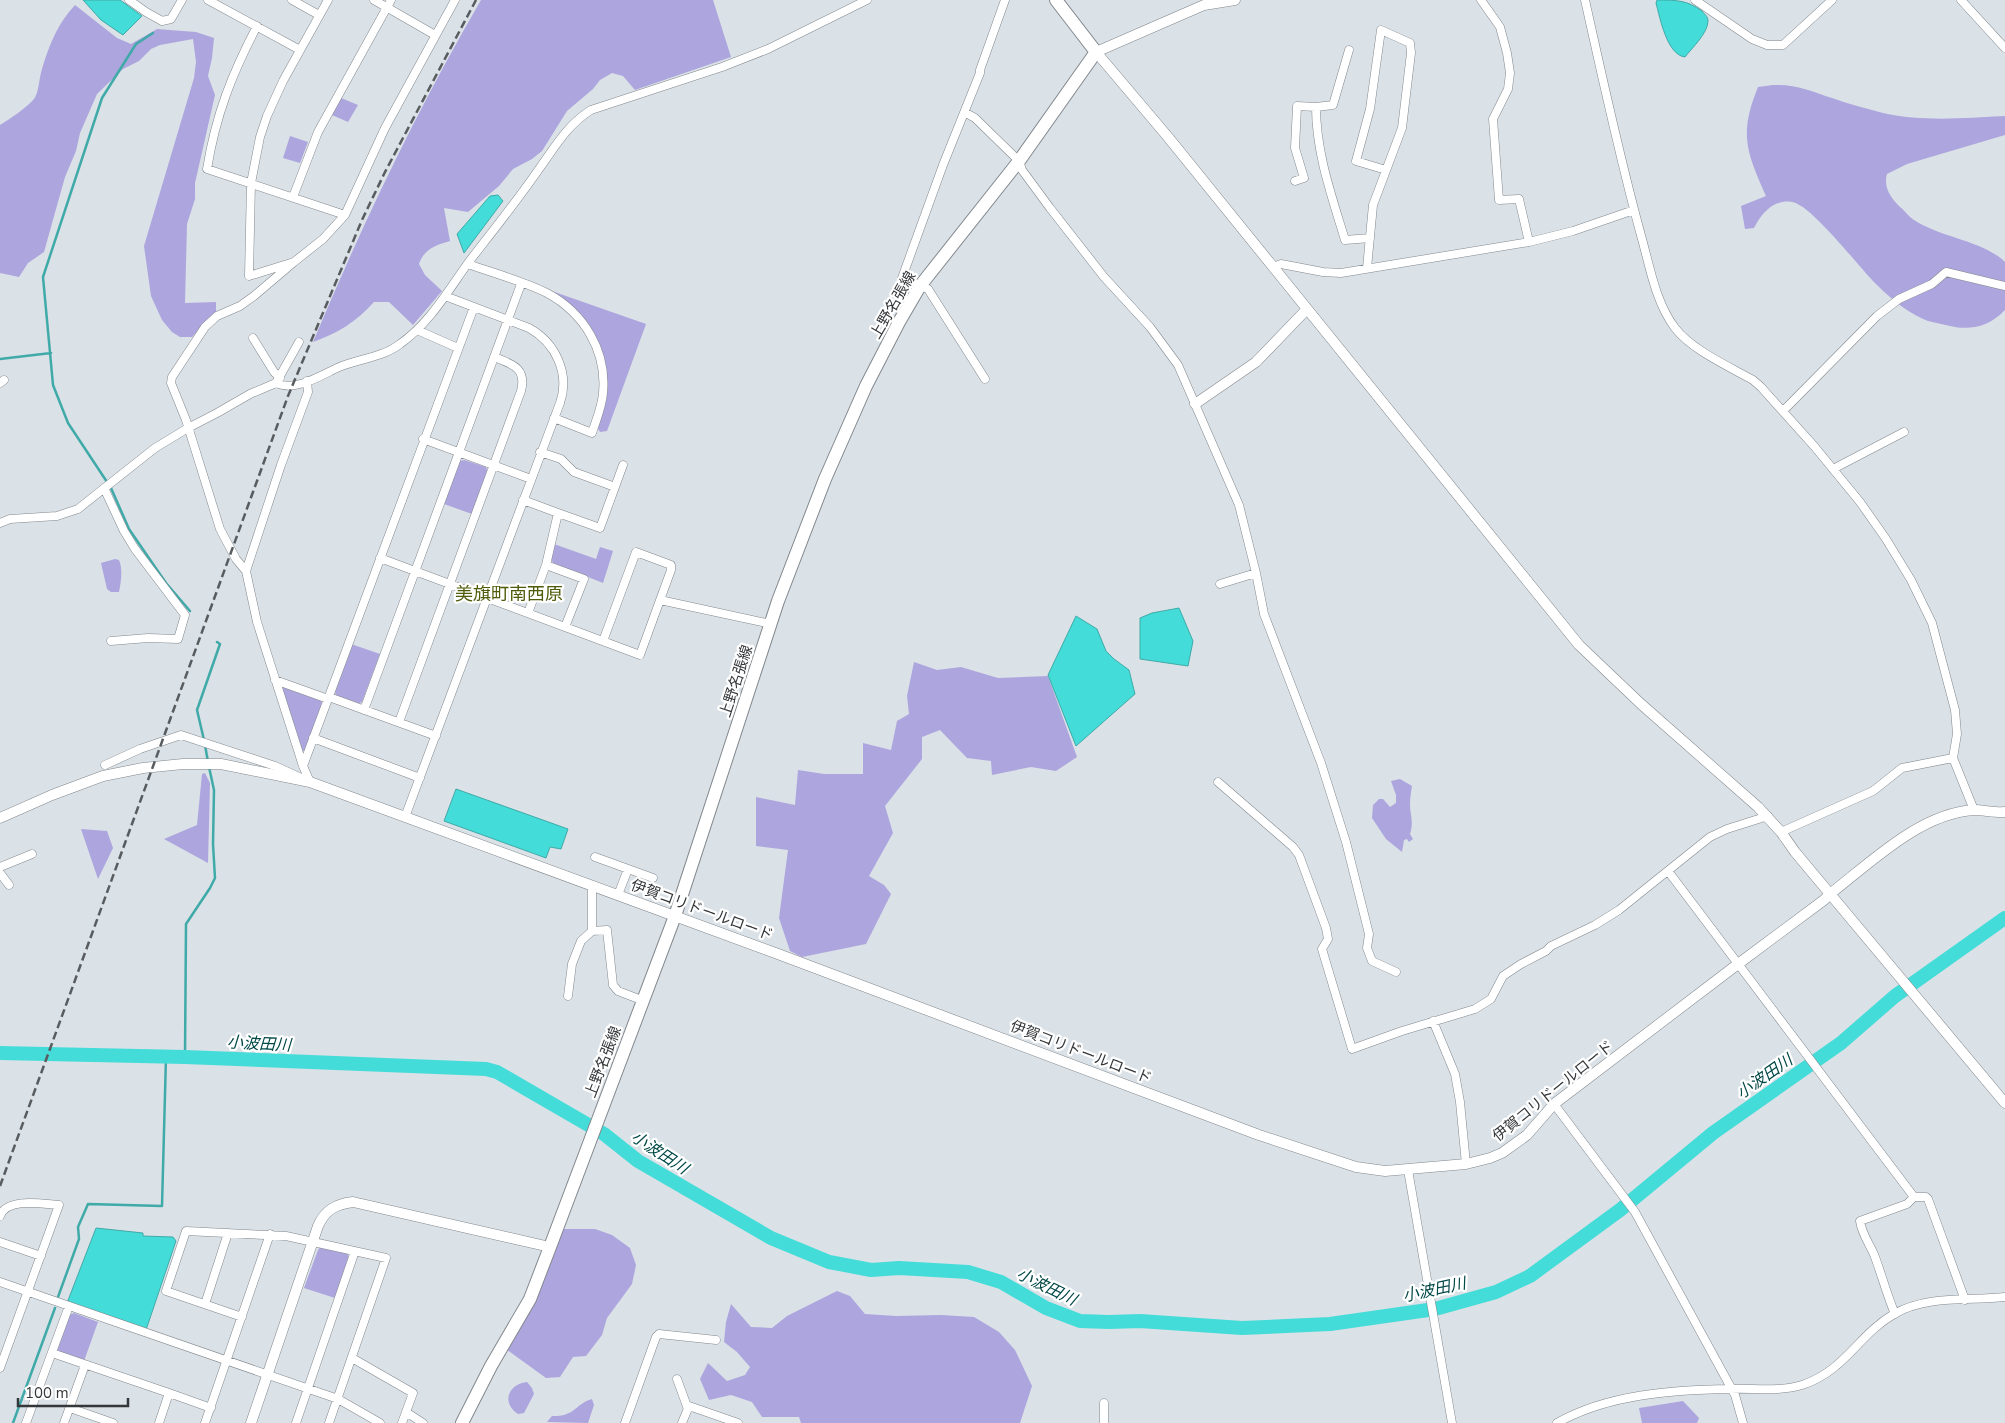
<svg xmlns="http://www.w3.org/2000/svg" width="2005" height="1423" viewBox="0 0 2005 1423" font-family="'Nunito Sans','Noto Sans JP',sans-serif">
<rect width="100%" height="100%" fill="#dae1e7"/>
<!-- green -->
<path fill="#ada5de" d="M481,0H713L731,57L635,90L623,76L612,73L600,80L593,89L567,111L542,151L532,159L513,169L499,186L468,212L444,208L450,241C436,245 424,249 419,264L425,275L442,291L413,325L389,302H374C356,322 338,333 313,342C362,225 417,110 481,0Z
M75,5L117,38L131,44L157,29L196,32L214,38L212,58L208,76L215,95L195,183V199L187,224L185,303L216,302V312L192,337H180L172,332L162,320L151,296L144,246L194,78L196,62L193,39L160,45L151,49L139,61L123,69L97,94L80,133L76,151L65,177L44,252L28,263L19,277L0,273V125C11,118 25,109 34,99C39,92 39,78 42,69C49,45 58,23 75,5Z
M1773,85C1797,84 1810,91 1832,98C1848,104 1866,108 1883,113C1923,122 1965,118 2005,116V135L1907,164L1887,174C1883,187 1891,198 1900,207C1905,211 1909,217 1914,220C1939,237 1984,241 2005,262V310C1990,326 1971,331 1950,326C1943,324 1935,323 1928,321C1911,315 1891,299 1878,286C1861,270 1811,204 1792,202C1773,199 1761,214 1754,228L1745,229L1741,206L1766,196C1746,151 1739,134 1758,87Z
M341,98L358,105L348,122L332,115Z
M290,136L308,142L300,163L283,158Z
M546,289L646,324L607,431L600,432L597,427L607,392V377L598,341L590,327Z
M464,460L486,467L487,471L472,514L444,504L460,461Z
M554,544L596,559L600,547L613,551L603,583L553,563L551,558Z
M115,559L119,560C123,569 121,582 119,592H111L107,589L101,563Z
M351,644L380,654L362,702L357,704L336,696L335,691Z
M914,662L937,670L961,667L998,678L1048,676L1077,757L1056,771L1031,767L992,775L991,761L967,758L940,730L922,737V759L885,806L893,833L869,876L884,885L891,894L866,944L802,957L790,951L779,918L788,850L756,846V797L795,805L798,770L824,774H863V743L891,750L897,721L909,714L907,696Z
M282,685L321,699L322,704L305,750L301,752L280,687Z
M205,773L210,783L208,863L164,839L197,825L202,774Z
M1400,779L1412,786C1411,792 1410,798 1410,804C1410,815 1414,822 1410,834L1413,839L1409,842L1407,839L1404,840L1402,852L1386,839L1372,818L1373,805L1379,799H1383L1390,807L1396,803V795L1391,781Z
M81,829L107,831L113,848L98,879Z
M563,1229H595L612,1235L630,1248L636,1265L632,1284L607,1318L602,1335L586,1356L573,1357L560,1377L546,1378L503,1347Z
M320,1247L347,1253L349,1258L335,1298L304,1288L318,1250Z
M837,1291L850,1296L865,1314L896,1316L941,1315L974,1317L999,1332L1015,1350L1032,1386L1020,1423H801L799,1417H762L752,1402L731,1395L709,1400L700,1379L708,1363L727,1381L745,1375L750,1367L737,1352L724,1342L726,1322L731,1304L751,1327L772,1328L787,1316Z
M74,1313L98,1322L84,1361L58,1352L57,1348L69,1315Z
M527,1382L532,1388L534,1394L524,1413L518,1414C501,1403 508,1384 527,1382Z
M592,1399L594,1405L588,1423L547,1422L552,1416C575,1417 575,1404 592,1399Z
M1683,1401L1699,1418L1697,1423H1642L1639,1408Z"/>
<!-- water -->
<path fill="#44dcd8" stroke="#3faaa8" d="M83,0H120L142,16L123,35L101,20Z
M1657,0C1676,0 1687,0 1702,11C1704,14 1708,16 1708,21C1708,33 1692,48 1685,57C1667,55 1660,18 1656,3Z
M498,195L503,201L464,253L457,234L490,196Z
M1179,608L1193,641L1188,666L1140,659V618L1152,613Z
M1076,616L1097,629L1106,651L1114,659L1129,670L1135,694L1076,746L1048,675Z
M456,789L568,829L561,849L550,847L546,858L444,821Z
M96,1228L143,1233V1236L173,1237L176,1241L146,1330L67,1303Z"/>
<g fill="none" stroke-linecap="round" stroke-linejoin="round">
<!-- stream -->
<path stroke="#3faaa8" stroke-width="2.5" d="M153,33L136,44L102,98L43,277L53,385L68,423L111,488L129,529L166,583L190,611
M0,359L51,353
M204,740L197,710L220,644L217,642
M205,745L208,762
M185,1057L186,924L210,888L215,878L213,844L214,790L209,767
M58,1297L79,1239L78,1227L88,1204L162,1206L166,1057
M13,1423L55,1308"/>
<!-- river -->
<path stroke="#44dcd8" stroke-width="14" d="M0,1053L185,1057L486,1069L497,1072L604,1134L638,1161L771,1238L829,1262L871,1270L899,1268L968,1272L1001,1282L1046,1308L1080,1321L1109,1322L1140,1321L1242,1328L1330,1324L1435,1309L1496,1292L1530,1276L1620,1210L1713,1133L1841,1043L1895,996L2005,918"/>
<!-- minor casing -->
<g stroke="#82888d" stroke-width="9">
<path id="minor" d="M129,0L146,12L162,21L171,19L182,0
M208,0L300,50
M292,0L319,15
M328,0L283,81L267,116L260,137L251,183L249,276L294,262L323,239L345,215L385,128L455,0
M374,0L435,35
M1481,0L1500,27L1507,53L1510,73L1508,89L1493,119L1499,200L1519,199L1529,242
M1585,0C1603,80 1620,160 1642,239C1650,268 1656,303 1675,328C1692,350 1728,366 1753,380L1761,387L1814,446L1860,502L1886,539L1911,580L1932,623L1946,676L1955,710L1957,734L1953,758L1974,810
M1695,0L1752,39L1767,45H1783L1832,0
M1961,0L2005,48
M257,26C232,74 216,114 207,169L345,215
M1316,107L1333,105L1349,50
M966,113L975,118L1019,161L1022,170L1050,208L1104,277L1150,327L1178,365L1239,505L1256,573L1264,614L1321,763L1346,842L1369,934L1367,948L1372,961L1396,972
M1295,181L1304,178L1295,148L1297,106L1316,107C1316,153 1332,197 1345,240L1370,238
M293,197L318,132L391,0
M468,264C493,273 523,281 547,293C584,313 607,351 603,393C602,407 596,420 592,433L554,418
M1273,267L1281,264L1323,272L1341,273L1529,242L1573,231L1634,210
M1367,268L1373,205L1402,128L1411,53L1410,43L1381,30L1370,109L1356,161L1386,170
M417,330L458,348
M253,338L274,372L280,378
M985,379L928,289L902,278L943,165L980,73V70L1005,0
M0,383L4,380
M276,383C295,392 320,376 337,368C357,359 382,358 400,344C429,324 448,291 468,263C492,232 517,201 539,169C555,147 567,125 591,110L722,67L768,49L867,0
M1783,411L1877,316L1899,299L1932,284L1946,272L2005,286
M423,439L531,479
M540,452L561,459L574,472L615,487
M1833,469L1904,432
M104,488L124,531L135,549L185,615L178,639L148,638L111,641
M523,500L558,513L546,565L528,613
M558,513L600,528L623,465
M0,523L10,519L57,516L78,509L155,448L188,428L217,413L250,394L276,383L299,342
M380,558L640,655L671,570V565L636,552L603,641
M546,565L584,579L565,627
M246,571L281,465L308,392L307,381
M1220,584L1256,573
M660,600L771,624
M275,680L328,699
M329,697L436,736
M364,710L521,284
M399,722L521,391C527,368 512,364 494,357
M313,738L420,778
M105,765L140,749L181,735L275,766L310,782L303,766L257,622L246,571L236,559L220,529L186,420L171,383L172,377L205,327L217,316L240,306L254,296L294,262
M303,766L474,307
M1218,782L1293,847L1299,855L1326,928L1328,939L1322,949L1352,1049L1402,1031L1475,1009L1491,999L1503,976L1521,964L1546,951L1551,946L1595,925L1619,910L1710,837L1727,829L1768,816
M405,817L560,403C570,374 556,343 529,328L445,296
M1781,832L1873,791L1902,768L1953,758
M595,857L653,878
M0,867L32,854
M1668,871L1914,1197
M0,873L9,885
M592,885V931L607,930L613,985L618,991L644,1001
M618,895L628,869
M568,996L572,964L581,941L592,931
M1433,1021L1455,1074L1460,1102L1466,1164
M1554,1104L1635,1212L1735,1395L1743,1423
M1408,1170L1452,1423
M0,1216C7,1197 43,1204 59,1205L0,1368
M0,1242L41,1256
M0,1282L338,1399L380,1423
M205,1304L228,1233
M1895,1314C1887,1295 1882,1276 1875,1257C1870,1244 1862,1235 1860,1221L1907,1204L1914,1197H1926L1928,1199L1965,1300
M242,1317L166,1291L186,1231L286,1236L386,1258L329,1423
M52,1353L169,1393L159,1423
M352,1358L413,1393L402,1423
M677,1379L688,1409
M169,1393L211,1408
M70,1408L113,1423
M406,1412L423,1423
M26,1423L69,1306
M64,1423L85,1365
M205,1423L270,1234
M296,1423L355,1251
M625,1423L656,1337L659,1334L716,1340
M682,1423L689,1406L738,1423
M1104,1423V1403
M1557,1423C1608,1394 1673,1390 1730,1389C1754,1388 1779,1392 1802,1385C1845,1371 1858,1335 1894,1314C1927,1295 1968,1301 2005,1297"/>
</g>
<!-- tertiary casing -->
<g stroke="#82888d" stroke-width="11">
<path id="tertiary" d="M1235,0L1204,5L1096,52L1168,137L1579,645L1641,704L1758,807L1781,832L1795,852L2005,1103
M1195,404L1256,362L1307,309
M0,818L52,795L103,776L143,768L183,764H221L310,782L778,954L1259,1135L1356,1167L1385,1171L1466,1164L1490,1158L1502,1153L1527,1135L1554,1104L1738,964L1824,900L1830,894C1871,862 1921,813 1974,810C1984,810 1995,813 2005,812
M251,1423L318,1226C325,1210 336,1204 353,1202L550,1247"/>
</g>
<!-- primary casing -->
<g stroke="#82888d" stroke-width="14">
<path id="primary" d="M462,1423L491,1366L530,1299L550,1247L675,916L778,601L825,479L866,386L899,322L920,286L1019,161L1096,52L1056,0"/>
</g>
<!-- minor -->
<use href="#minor" stroke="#fff" stroke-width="8"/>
<!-- tertiary -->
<use href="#tertiary" stroke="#fff" stroke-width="10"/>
<!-- primary -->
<use href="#primary" stroke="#fff" stroke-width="12"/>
<!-- rail -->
<path stroke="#585c5f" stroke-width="2.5" stroke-dasharray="8 4" stroke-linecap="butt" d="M0,1186L288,396L362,220L385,172L476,0"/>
</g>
<g text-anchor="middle" stroke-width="4.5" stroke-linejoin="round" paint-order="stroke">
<!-- street labels -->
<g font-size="15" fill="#343739" stroke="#fff">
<text transform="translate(893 305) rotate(-60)" y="5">上野名張線</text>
<text transform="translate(736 681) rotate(-72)" y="5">上野名張線</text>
<text transform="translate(702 910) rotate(20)" y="5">伊賀コリドールロード</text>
<text transform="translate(1081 1052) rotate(21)" y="5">伊賀コリドールロード</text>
<text transform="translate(603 1062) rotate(-69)" y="5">上野名張線</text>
<text transform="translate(1553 1091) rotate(-39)" y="5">伊賀コリドールロード</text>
</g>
<!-- water labels -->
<g font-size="16" font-style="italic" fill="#014846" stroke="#fff">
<text transform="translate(259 1043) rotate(3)" y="6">小波田川</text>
<text transform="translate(1764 1076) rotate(-35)" y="6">小波田川</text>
<text transform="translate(660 1152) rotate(33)" y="6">小波田川</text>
<text transform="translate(1047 1286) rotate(26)" y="6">小波田川</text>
<text transform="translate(1434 1289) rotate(-12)" y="6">小波田川</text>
</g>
<!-- quarter labels -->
<g font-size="18" fill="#4f5c0a" stroke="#fff">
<text x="509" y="600">美旗町南西原</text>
</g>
</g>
<!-- scale -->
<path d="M18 1398v8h110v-8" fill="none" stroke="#343739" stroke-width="2.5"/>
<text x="25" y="1398" font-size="15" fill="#343739" stroke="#ffffff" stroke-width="4" paint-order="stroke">100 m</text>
</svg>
